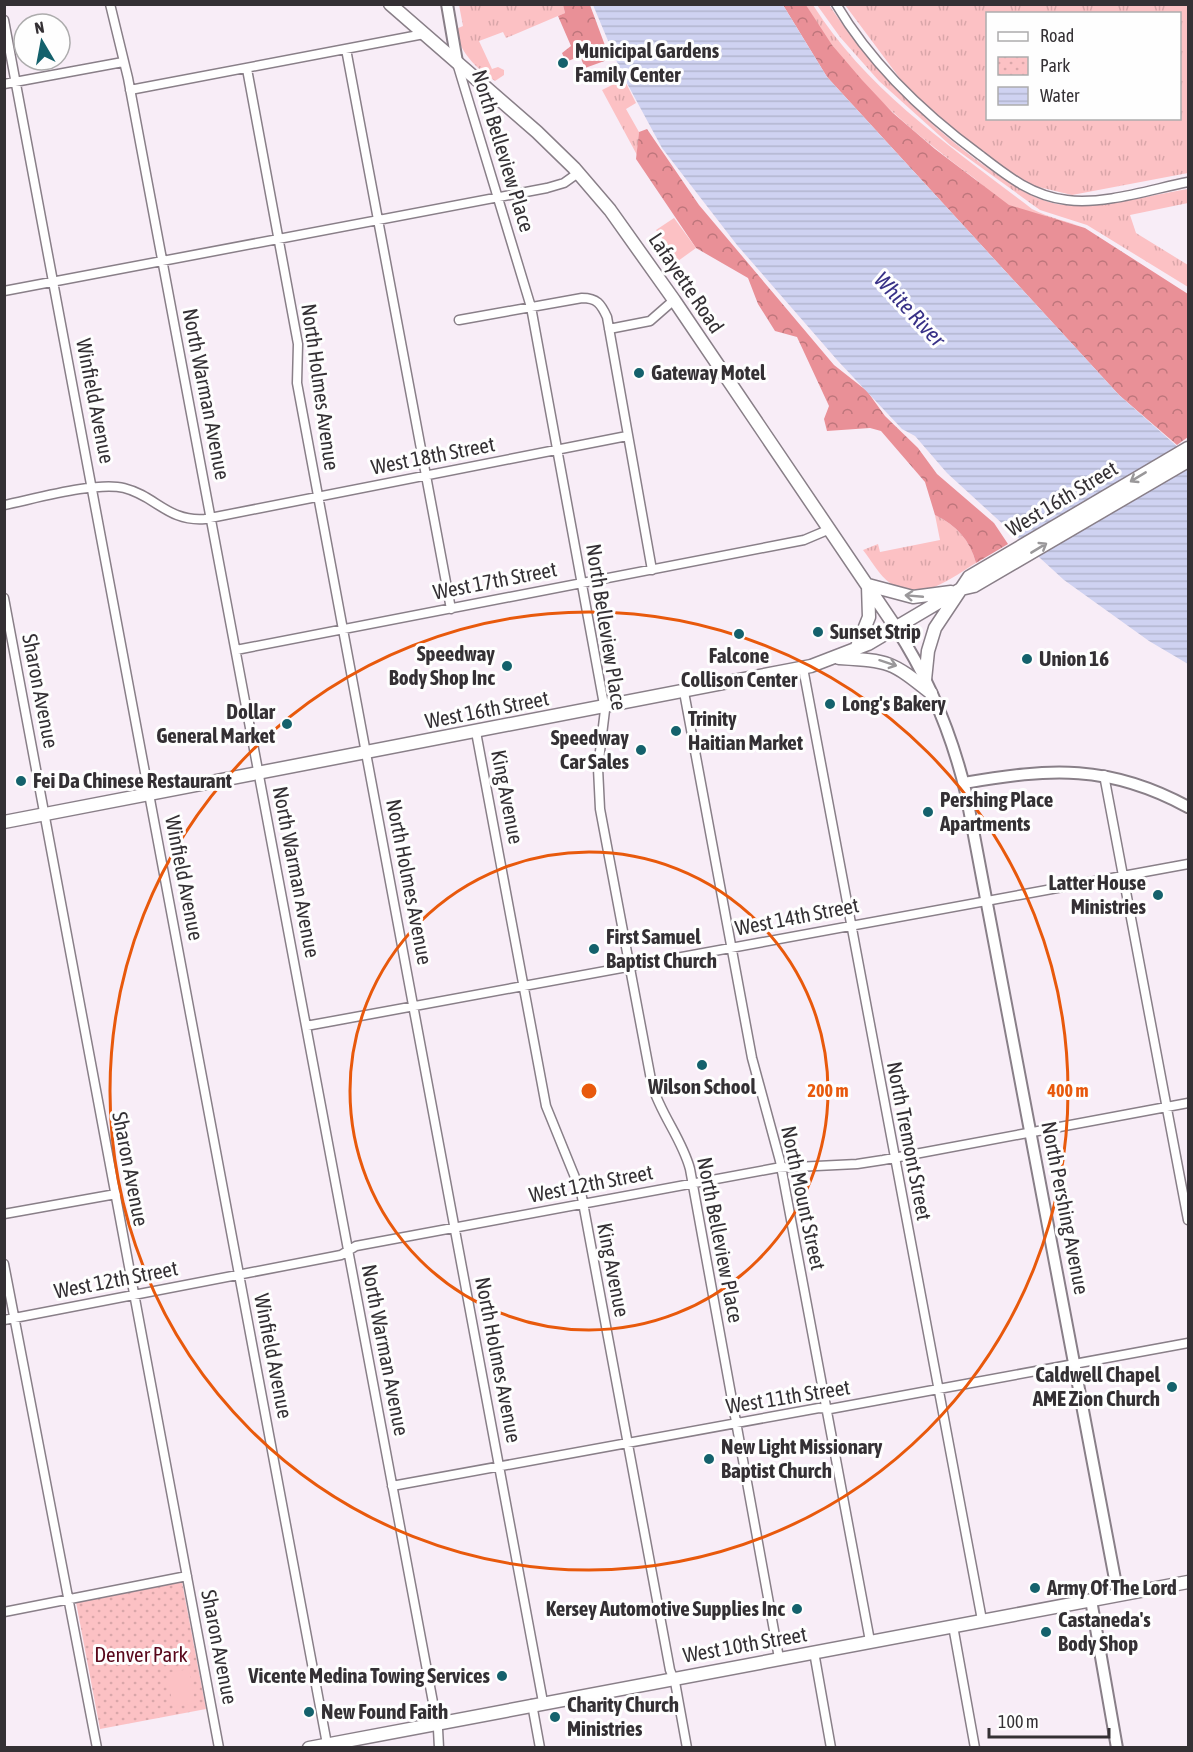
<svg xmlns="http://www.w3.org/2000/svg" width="1193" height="1752" viewBox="0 0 1193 1752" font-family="'Asap Condensed',sans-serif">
<defs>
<pattern id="grass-tufts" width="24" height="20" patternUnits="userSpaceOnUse" patternTransform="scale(1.5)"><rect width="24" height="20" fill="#fcc1c4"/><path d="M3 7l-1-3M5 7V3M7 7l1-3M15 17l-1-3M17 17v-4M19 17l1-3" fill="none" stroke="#d9a6a9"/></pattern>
<pattern id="forest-crowns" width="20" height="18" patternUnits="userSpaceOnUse" patternTransform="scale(1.5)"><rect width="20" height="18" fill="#e99097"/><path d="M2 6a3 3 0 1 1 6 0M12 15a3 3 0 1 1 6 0" fill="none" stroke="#be767c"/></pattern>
<pattern id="park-dots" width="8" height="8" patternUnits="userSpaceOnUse" patternTransform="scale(1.5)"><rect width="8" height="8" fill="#fcc1c4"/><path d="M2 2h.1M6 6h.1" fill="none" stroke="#d9a6a9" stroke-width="1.8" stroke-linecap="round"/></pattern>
<pattern id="water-rules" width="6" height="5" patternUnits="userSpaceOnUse" patternTransform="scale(1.5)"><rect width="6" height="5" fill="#cfd2f1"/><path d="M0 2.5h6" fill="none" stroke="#b2b5cf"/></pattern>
</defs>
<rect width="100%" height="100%" fill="#f8edf7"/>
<!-- grass -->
<path fill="url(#grass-tufts)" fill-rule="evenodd" d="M459,5H563L565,13L506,38L503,32L479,41L492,69L498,67L504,70V75L495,81C476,68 459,52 456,29L463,26Z
M806,5H813C868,92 952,147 1032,209C1049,218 1067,221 1085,228C1060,219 1034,217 1010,206C997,199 985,187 974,178C912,132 842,74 806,5Z
M817,5H829C873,70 927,126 992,171C1012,185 1032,199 1057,204C1096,211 1149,195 1188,189V203L1130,215L1136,233L1188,265V287L1087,225L1040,210L950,145L879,81L840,37Z
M845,5H1188V173L1072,195L1026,184L973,145L910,92ZM988,14H1180V118H988Z
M624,79L636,103L626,109L639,132L637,155L602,90Z
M935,515C956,525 970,540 976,563C951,578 919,605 890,583C879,575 871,560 863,550L878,544L880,552L940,540Z"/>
<!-- forest -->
<path fill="url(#forest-crowns)" d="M563,5H590L610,59L585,68L580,56L566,62L562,53L571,46L558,16L565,13Z
M783,5H806L832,45L862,80L893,113L935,149L1009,205L1085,228L1188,294V437L1177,445L1119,395L827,77Z
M647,129L699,205L834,365L867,391L885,416L918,448L937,474L994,523L1008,544L976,563C970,540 956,525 935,515L925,482L881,431L870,428L827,431L824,419L829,406L797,337L775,331L758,304L748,278L696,248L636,159L639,132Z"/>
<!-- park -->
<path fill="url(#park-dots)" d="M182,1582L206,1709L100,1729L76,1602Z"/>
<!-- garden -->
<path fill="#fcc1c4" d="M674,218L696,248L678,261L656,230Z
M189,1669L195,1703L173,1707L167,1673Z"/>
<!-- water -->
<path fill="url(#water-rules)" d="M593,5H783L827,77L1119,395L1188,456V664L1149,641L1064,580L947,473L915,436L902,429L838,361L737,245L662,148L622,74Z"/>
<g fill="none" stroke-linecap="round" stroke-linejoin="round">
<!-- street casing -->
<g stroke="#897f88" stroke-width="11">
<path id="street" d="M110,4L128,78L438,1729L439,1748
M836,4C872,65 923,113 980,155C1007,176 1032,196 1067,200C1104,205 1152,189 1188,182
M4,20L327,1744
M346,49L451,609
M457,63L531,307L605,710L598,768L600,809L652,1085C661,1115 682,1139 690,1169L779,1658
M247,69L298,344L297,383L543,1702
M4,84L123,62
M130,90L424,34
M4,291L547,188L564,183L578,173
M459,320L582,298C597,298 601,304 607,317L652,570
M609,329L650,321L674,300
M4,505C34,499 97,481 124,488C156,496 168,522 205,519L627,436
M4,598L219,1748
M236,650L804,540L830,529
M803,668L982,1620
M684,692L752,1058L780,1161L870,1641
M476,732L546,1106L581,1192L670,1670L675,1682L687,1748
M1104,775L1188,1220
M306,1026L1188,864
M4,1214L116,1194
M4,1264L97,1748
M4,1320L341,1255L356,1246L776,1168L857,1164L883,1160L1188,1103
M392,1486L819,1408L830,1409L1188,1343
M4,1612L187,1576
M953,1626L975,1748
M814,1652L831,1748
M532,1704L540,1748"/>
</g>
<!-- secondary casing -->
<g stroke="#897f88" stroke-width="14">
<path id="secondary" d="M447,4L457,62
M896,628C929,679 952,735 966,793L1118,1595
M964,783C1050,768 1109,764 1188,807
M1091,1600L1117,1748"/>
</g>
<!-- primary casing -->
<g stroke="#897f88" stroke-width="15">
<path id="primary" d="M390,4L537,132L574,168L610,210L674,300L896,628
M868,585L913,597L951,592
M856,649L869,617L868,586
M839,658C890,661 891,661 931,693
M925,680L928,651L935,628L969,577L1188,448
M4,822L811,666L868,644L961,589L974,586L1188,461
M309,1748L1188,1582"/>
</g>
<!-- street -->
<use href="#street" stroke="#fff" stroke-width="8"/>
<!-- secondary -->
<use href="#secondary" stroke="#fff" stroke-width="10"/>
<!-- primary -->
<use href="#primary" stroke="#fff" stroke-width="12"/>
</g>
<!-- one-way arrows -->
<defs><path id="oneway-shaft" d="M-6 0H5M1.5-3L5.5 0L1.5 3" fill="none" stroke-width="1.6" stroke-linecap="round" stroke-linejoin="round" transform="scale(1.5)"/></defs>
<g stroke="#9a989a">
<use href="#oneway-shaft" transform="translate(1138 477) rotate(149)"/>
<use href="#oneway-shaft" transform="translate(1039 548) rotate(-31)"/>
<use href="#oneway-shaft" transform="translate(914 596) rotate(-175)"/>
<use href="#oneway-shaft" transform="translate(888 663) rotate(18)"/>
</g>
<!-- distance rings -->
<g fill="none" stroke="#e8590c" stroke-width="3">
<circle cx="589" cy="1091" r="239"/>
<circle cx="589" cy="1091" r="479"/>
</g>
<!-- markers -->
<g fill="#14616c" stroke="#fefefe" stroke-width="2">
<circle cx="563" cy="63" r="6"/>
<circle cx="639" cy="373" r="6"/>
<circle cx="818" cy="632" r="6"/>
<circle cx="739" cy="634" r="6"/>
<circle cx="1027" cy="659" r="6"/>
<circle cx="507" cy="666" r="6"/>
<circle cx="830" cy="704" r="6"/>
<circle cx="287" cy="724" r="6"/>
<circle cx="676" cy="731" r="6"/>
<circle cx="641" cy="750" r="6"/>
<circle cx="21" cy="781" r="6"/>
<circle cx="928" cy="812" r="6"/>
<circle cx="1158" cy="895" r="6"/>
<circle cx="594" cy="949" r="6"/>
<circle cx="702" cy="1065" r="6"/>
<circle cx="1172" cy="1387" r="6"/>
<circle cx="709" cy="1459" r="6"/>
<circle cx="1035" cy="1588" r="6"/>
<circle cx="797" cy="1609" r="6"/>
<circle cx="1046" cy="1632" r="6"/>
<circle cx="502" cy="1676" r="6"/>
<circle cx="309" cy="1712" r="6"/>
<circle cx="555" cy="1717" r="6"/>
</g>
<g text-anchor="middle" stroke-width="6" stroke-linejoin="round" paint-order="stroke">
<!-- poi labels -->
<g font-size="21" font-weight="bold" fill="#343034" stroke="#fefefe" text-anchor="start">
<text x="575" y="58">Municipal Gardens<tspan x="575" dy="24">Family Center</tspan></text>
<text x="651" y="380">Gateway Motel</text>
<text x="830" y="639">Sunset Strip</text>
<text x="495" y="661" text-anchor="end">Speedway<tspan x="495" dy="24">Body Shop Inc</tspan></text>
<text x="739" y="663" text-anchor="middle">Falcone<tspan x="739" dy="24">Collison Center</tspan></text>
<text x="1039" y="666">Union 16</text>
<text x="842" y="711">Long's Bakery</text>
<text x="275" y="719" text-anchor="end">Dollar<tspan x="275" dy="24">General Market</tspan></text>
<text x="688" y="726">Trinity<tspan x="688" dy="24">Haitian Market</tspan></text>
<text x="629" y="745" text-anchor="end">Speedway<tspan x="629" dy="24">Car Sales</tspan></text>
<text x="33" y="788">Fei Da Chinese Restaurant</text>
<text x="940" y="807">Pershing Place<tspan x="940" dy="24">Apartments</tspan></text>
<text x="1146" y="890" text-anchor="end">Latter House<tspan x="1146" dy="24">Ministries</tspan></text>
<text x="606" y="944">First Samuel<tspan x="606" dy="24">Baptist Church</tspan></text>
<text x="702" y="1094" text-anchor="middle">Wilson School</text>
<text x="1160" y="1382" text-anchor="end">Caldwell Chapel<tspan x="1160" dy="24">AME Zion Church</tspan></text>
<text x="721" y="1454">New Light Missionary<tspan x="721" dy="24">Baptist Church</tspan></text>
<text x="1047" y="1595">Army Of The Lord</text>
<text x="785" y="1616" text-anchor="end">Kersey Automotive Supplies Inc</text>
<text x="1058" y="1627">Castaneda's<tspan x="1058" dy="24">Body Shop</tspan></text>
<text x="490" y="1683" text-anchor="end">Vicente Medina Towing Services</text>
<text x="567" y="1712">Charity Church<tspan x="567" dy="24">Ministries</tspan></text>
<text x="321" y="1719">New Found Faith</text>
</g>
<!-- street labels -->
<g font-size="21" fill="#343034" stroke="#fefefe">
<text transform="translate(503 151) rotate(73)" y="7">North Belleview Place</text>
<text transform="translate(686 283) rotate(56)" y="7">Lafayette Road</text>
<text transform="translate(320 387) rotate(82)" y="7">North Holmes Avenue</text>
<text transform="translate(206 394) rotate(79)" y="7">North Warman Avenue</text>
<text transform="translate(95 401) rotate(79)" y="7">Winfield Avenue</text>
<text transform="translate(433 456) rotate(-11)" y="7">West 18th Street</text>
<text transform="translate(1062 499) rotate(-31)" y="7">West 16th Street</text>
<text transform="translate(495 581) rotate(-11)" y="7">West 17th Street</text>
<text transform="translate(606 627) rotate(81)" y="7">North Belleview Place</text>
<text transform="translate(40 691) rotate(79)" y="7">Sharon Avenue</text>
<text transform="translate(487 710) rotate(-11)" y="7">West 16th Street</text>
<text transform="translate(507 797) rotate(79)" y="7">King Avenue</text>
<text transform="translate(296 872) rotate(79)" y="7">North Warman Avenue</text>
<text transform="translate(184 878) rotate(79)" y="7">Winfield Avenue</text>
<text transform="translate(409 882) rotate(79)" y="7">North Holmes Avenue</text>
<text transform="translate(797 917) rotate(-11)" y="7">West 14th Street</text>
<text transform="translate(909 1141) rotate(79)" y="7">North Tremont Street</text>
<text transform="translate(130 1169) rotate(79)" y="7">Sharon Avenue</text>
<text transform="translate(591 1184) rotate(-11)" y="7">West 12th Street</text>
<text transform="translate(803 1198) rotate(78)" y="7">North Mount Street</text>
<text transform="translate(1065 1208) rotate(79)" y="7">North Pershing Avenue</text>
<text transform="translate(720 1240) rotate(79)" y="7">North Belleview Place</text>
<text transform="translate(613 1270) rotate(79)" y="7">King Avenue</text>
<text transform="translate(116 1280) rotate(-11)" y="7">West 12th Street</text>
<text transform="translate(385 1350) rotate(79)" y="7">North Warman Avenue</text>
<text transform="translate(273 1356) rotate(79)" y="7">Winfield Avenue</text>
<text transform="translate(498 1360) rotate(79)" y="7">North Holmes Avenue</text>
<text transform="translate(788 1397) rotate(-9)" y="7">West 11th Street</text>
<text transform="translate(745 1645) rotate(-10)" y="7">West 10th Street</text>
<text transform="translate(219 1647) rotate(79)" y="7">Sharon Avenue</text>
</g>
<!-- park labels -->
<g font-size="21" fill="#58071b" stroke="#fefefe">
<text x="141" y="1662">Denver Park</text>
</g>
<!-- water labels -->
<g font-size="22" font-style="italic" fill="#383187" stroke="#fefefe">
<text transform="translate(910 309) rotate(47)" y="8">White River</text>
</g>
</g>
<circle cx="589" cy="1091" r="9" fill="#e8590c" stroke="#fefefe" stroke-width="3"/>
<g font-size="18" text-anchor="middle" font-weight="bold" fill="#e8590c" stroke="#fefefe" stroke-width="6" stroke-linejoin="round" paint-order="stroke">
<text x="828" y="1097">200 m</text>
<text x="1068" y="1097">400 m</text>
</g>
<!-- border -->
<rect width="1193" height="1752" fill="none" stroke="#343034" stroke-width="12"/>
<!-- legend -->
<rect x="986" y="12" width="195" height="108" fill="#fefefe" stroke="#adacad" stroke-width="1.5"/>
<rect x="998" y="32" width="30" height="9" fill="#ffffff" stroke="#adacad" stroke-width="1.5"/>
<text x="1040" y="42" font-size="18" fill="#343034">Road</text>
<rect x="998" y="57" width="30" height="18" fill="url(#park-dots)" stroke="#adacad" stroke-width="1.5"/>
<text x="1040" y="72" font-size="18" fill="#343034">Park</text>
<rect x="998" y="87" width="30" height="18" fill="url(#water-rules)" stroke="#adacad" stroke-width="1.5"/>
<text x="1040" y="102" font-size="18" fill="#343034">Water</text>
<!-- north arrow -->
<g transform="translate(42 42) rotate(350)"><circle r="28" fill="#fefefe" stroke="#adacad" stroke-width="1.5"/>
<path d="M0-4.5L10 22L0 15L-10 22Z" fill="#14616c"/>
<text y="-9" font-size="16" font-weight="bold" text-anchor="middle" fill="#343034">N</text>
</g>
<!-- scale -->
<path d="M989 1728v9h120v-9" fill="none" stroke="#343034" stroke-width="3"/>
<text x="998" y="1728" font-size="18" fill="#343034" stroke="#fefefe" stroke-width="4.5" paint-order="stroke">100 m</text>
</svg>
